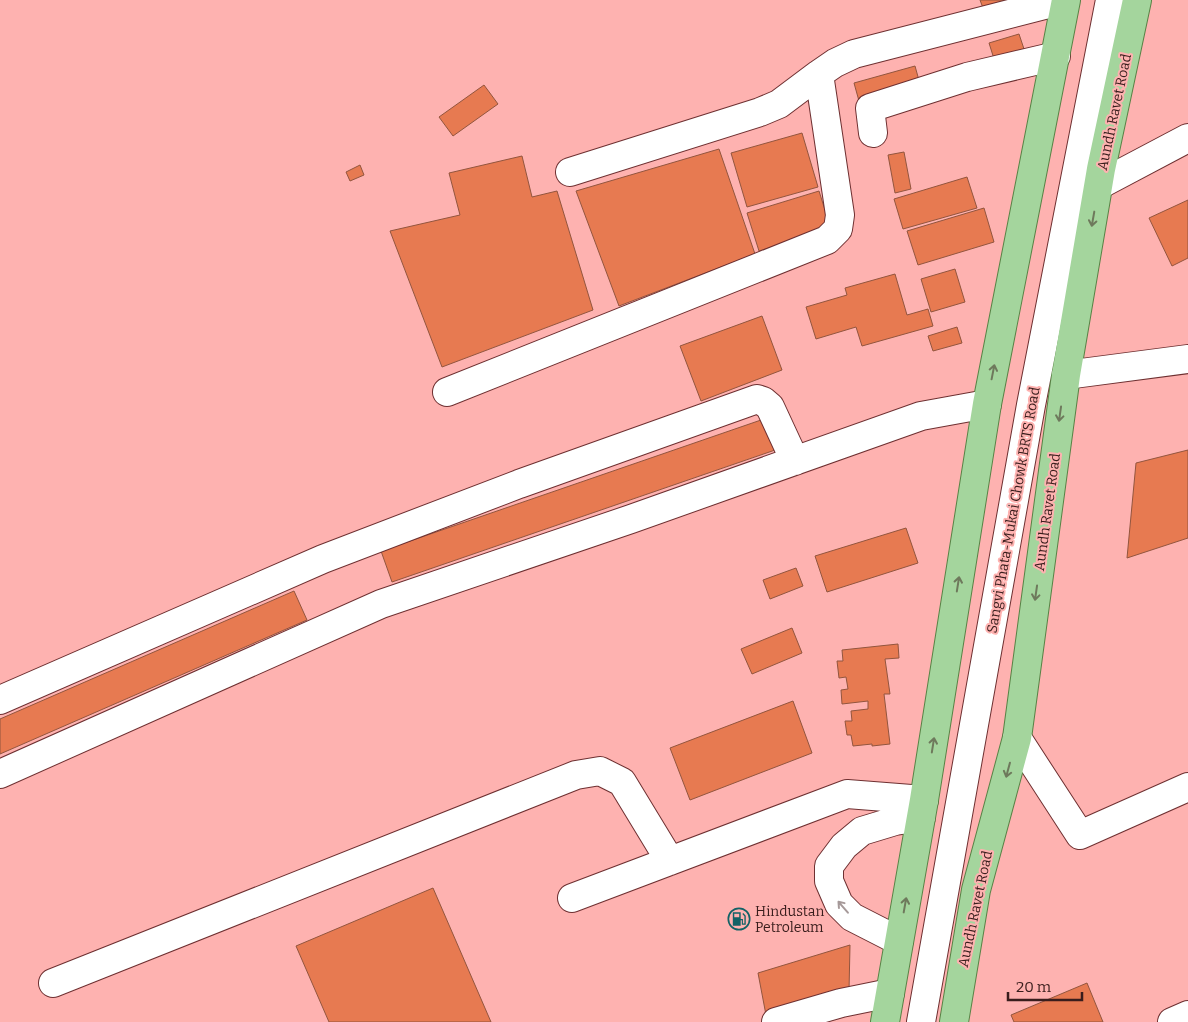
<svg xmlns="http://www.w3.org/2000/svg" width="1188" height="1022" viewBox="0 0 1188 1022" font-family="Bitter,serif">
<rect width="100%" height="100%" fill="#feb2b0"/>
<!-- building -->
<path fill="#e77a51" stroke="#92553e" d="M980,0H1006L983,8Z
M1019,34L1025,52L995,62L989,43Z
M915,66L920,84L859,101L854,83Z
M484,85L498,104L453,136L439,117Z
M802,133L818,187L747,207L731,153Z
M719,149L755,254L619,306L576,191Z
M904,152L911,189L895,193L888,155Z
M522,156L532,197L557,191L593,310L442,367L390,231L460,215L449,173Z
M360,165L364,175L350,181L346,172Z
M967,177L977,208L903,229L894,199Z
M819,191L831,229L759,251L747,213Z
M1188,200V258L1172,266L1149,218Z
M984,208L994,242L918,265L907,231Z
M955,269L965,302L931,312L921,279Z
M895,274L907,315L928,309L933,326L862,346L856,327L816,339L806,307L847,295L845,288Z
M762,316L782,370L701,401L680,346Z
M957,327L962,343L933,351L928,336Z
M761,420L781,448L392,582L381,551Z
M1188,450V538L1127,558L1136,463Z
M906,528L918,563L827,592L815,556Z
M796,568L803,586L770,599L763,580Z
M294,591L307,620L0,754V719Z
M792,628L802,653L752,674L741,649Z
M898,644L899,658L885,659L890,694H884L890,744L872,746V744L853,746L851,735H847L845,721H852L851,711L868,709V701L842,704L841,690L848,689L846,677L839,678L837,661H843L842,650Z
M793,701L812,753L690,800L670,748Z
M433,888L491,1022H329L296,946Z
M850,945L849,991L766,1015L758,973Z
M1087,983L1103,1022H1014L1011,1015Z"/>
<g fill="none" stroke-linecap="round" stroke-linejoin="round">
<!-- minor casing -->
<g stroke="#6e3031" stroke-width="30">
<path id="minor" d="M873,133L870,108L967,77L1056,56
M570,172L760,112L779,104L819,74L835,63L854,54L1064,0
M1099,185L1188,138
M1066,375L1188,359
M447,392L827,240L838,229L840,215L819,74
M0,700L323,559L519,484L757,399L763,401L770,407L795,461
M1017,738L1080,835L1188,787
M0,774L381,604L631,519L921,416L987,404
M572,898L847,794L924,800
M899,941L852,917L839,904L829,881V866L844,846L862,831L895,821L921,817
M53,983L576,775L600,771L622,782L670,861
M776,1022L841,1003L890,993
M921,1022L1031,405L1110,0
M1172,1022L1188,1015"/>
</g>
<!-- major casing -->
<g stroke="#588245" stroke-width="30">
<path id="major" d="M885,1022L924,800L987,404L1066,0
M954,1022L976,890L1017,738L1066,375L1101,169L1137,0"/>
</g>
<!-- minor -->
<use href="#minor" stroke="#fff" stroke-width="28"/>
<!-- major -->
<use href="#major" stroke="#a4d59d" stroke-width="28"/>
</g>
<!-- one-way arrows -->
<defs><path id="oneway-shaft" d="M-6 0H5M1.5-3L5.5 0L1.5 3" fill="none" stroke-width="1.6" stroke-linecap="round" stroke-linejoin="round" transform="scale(1.25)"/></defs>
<g stroke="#6e795c">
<use href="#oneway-shaft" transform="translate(1093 219) rotate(100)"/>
<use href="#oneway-shaft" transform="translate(993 372) rotate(-79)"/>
<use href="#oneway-shaft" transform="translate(1060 414) rotate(98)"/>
<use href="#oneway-shaft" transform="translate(958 584) rotate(-81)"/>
<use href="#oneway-shaft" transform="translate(1036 593) rotate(98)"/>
<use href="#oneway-shaft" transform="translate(933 745) rotate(-81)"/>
<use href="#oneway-shaft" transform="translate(1008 770) rotate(105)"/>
<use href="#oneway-shaft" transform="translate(905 905) rotate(-80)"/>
</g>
<use stroke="#a69999" href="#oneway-shaft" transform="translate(843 907) rotate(-131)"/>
<!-- icons -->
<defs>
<g id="fuel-ring" transform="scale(1.125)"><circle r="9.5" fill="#feb2b0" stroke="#116266" stroke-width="1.5"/><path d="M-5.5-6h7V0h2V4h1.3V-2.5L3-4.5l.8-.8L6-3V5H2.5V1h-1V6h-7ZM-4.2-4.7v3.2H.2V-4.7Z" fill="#116266"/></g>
</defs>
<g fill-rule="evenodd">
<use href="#fuel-ring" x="739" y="919"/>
</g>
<g text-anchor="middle" stroke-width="4" stroke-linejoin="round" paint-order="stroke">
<!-- street labels -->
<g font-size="14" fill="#391d1c" stroke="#feb2b0">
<text transform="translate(1114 112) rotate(-78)" y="5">Aundh Ravet Road</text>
<text transform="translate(1013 510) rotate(-80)" y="5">Sangvi Phata-Mukai Chowk BRTS Road</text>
<text transform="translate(1047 512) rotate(-82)" y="5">Aundh Ravet Road</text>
<text transform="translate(975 909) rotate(-78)" y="5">Aundh Ravet Road</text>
</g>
<!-- poi labels -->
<g font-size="14" fill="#391d1c" stroke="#feb2b0" text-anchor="start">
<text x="755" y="916">Hindustan<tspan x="755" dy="16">Petroleum</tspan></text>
</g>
</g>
<!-- scale -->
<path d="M1008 992v8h74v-8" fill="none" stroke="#391d1c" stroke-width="2.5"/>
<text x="1016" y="992" font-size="15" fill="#391d1c" stroke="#feb2b0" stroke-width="4" paint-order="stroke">20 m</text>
</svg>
